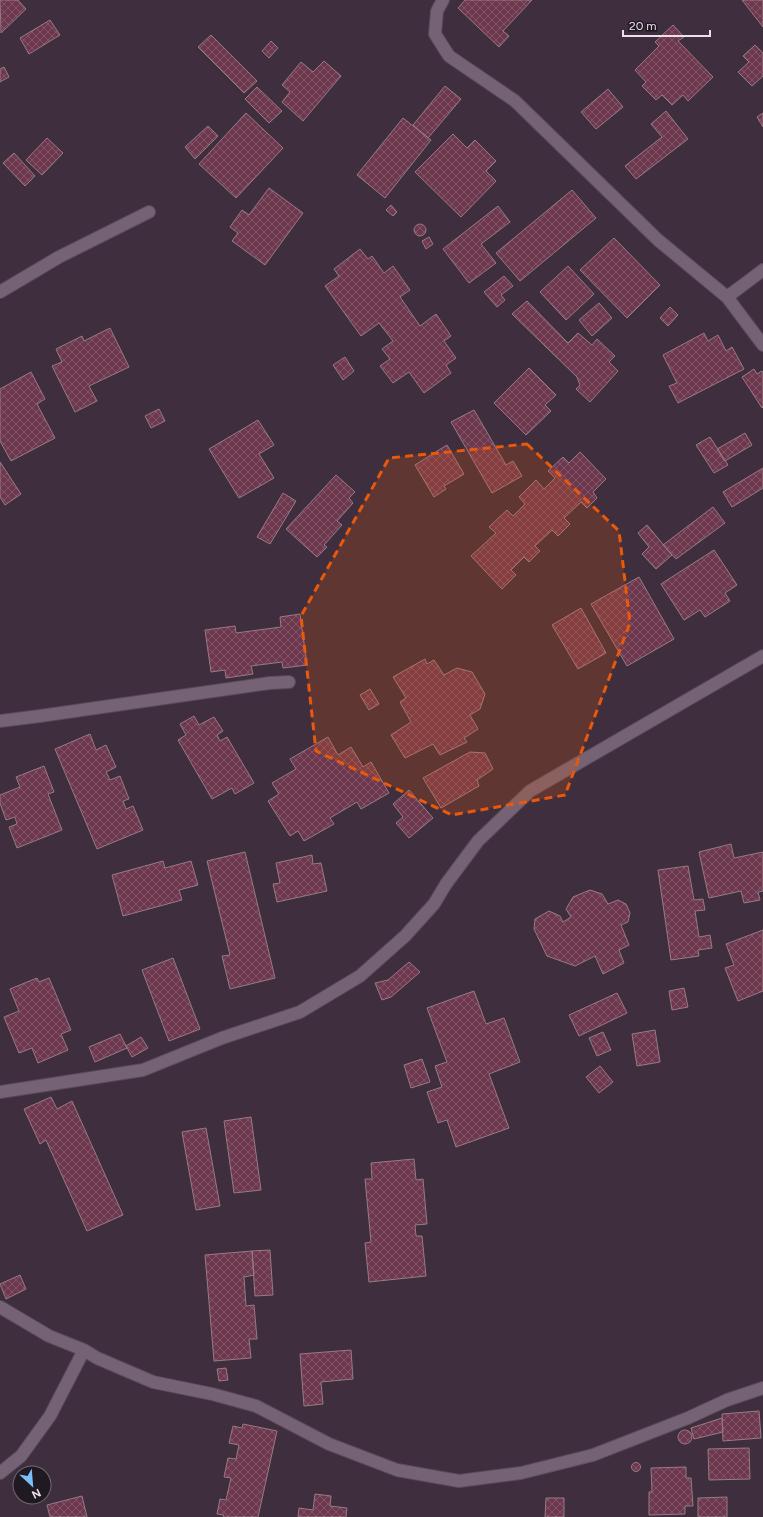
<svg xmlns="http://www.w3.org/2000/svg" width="763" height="1517" viewBox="0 0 763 1517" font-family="Figtree,sans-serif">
<defs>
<pattern id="building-cross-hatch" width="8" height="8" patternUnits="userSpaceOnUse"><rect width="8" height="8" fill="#6d374d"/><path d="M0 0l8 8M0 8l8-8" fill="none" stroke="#825467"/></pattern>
</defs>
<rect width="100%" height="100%" fill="#3f2e3e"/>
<!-- building -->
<path fill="url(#building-cross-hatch)" stroke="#977b85" d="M0,0H18L26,9L1,33Z
M465,0H532L503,31L509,36L499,47L458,8Z
M742,0H763V27Z
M50,20L60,35L29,54L20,38Z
M673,25L684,37L678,41L713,77L688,101L683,95L672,105L662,95L656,100L642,86L646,82L635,70L659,46L655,42Z
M211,35L257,81L244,93L198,47Z
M271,41L278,48L269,58L262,51Z
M755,45L763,53V76L752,86L738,72L749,62L743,56Z
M324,61L341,76L303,121L282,102L290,92L282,85L301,62L313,72Z
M4,67L9,77L0,82V69Z
M445,86L461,99L428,138L413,125Z
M257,87L282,111L269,123L245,99Z
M608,89L623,107L596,129L581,112Z
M666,111L688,139L636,179L625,166L662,137L651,124Z
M246,113L283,148L236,198L199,164Z
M763,113V127L757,117Z
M403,118L431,140L385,198L357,175Z
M208,126L218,136L195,159L185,147Z
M453,134L467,148L475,140L496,161L486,171L496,181L461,217L415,172Z
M47,138L63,153L42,175L26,160Z
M14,153L35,176L25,186L3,163Z
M269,188L303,213L265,265L232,241L238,233L230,227L242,210L249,215Z
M572,190L596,218L520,281L496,253Z
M391,205L397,212L393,216L386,210Z
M498,206L510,222L481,244L496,263L469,283L443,249Z
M414 230a6 6 0 1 1 12 0a6 6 0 1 1-12 0Z
M429,237L433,244L426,249L422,241Z
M614,238L660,285L627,318L580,270Z
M360,249L368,259L372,256L384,273L393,266L410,290L400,297L420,326L436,314L451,336L444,341L456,358L446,365L451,373L424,393L409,372L393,383L380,366L390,359L382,349L393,341L379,323L361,336L325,286L339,276L334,269Z
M568,266L594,294L566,320L540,292Z
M504,276L513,286L501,295L505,300L497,307L484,292Z
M527,301L568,343L578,333L592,345L597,339L615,356L609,362L618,371L590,402L576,389L580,385L577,377L512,314Z
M599,303L612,318L592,336L579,320Z
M670,307L678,315L668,326L660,318Z
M110,328L129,367L89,386L97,401L75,412L52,366L62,362L56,349L82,336L84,341Z
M704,333L708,341L718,335L726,351L732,347L744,369L678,403L669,386L677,383L663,355Z
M345,357L354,371L343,380L333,365Z
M529,368L556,395L545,405L551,411L526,435L494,403Z
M754,369L757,374L762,371L763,373V407L762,408L742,377Z
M31,372L45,399L37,404L55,438L11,461L0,441V389Z
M159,409L165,421L151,428L145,416Z
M474,410L506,465L513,461L522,476L492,493L451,422Z
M258,420L274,445L259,454L274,478L239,498L209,449Z
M745,433L752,445L725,461L717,449Z
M710,437L728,465L714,473L696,445Z
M447,445L464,474L444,486L446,489L434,497L415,465Z
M580,452L606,479L593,492L597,498L587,508L581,502L564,518L570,524L558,536L552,530L535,546L540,551L529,562L524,557L511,570L516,575L502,589L471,556L496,533L489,527L507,510L513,516L525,504L519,497L536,480L544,489L555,478L548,471L563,457L569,463Z
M0,462L21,494L5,505L0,497Z
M763,468V488L732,507L723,492Z
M336,475L355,492L349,498L353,503L337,521L342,525L324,545L327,547L317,557L286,529Z
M283,493L296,501L270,544L257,537Z
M713,507L725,523L676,559L663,545Z
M647,525L672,555L656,569L642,554L649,547L638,533Z
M714,550L737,585L725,593L730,601L705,617L700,610L684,620L661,584Z
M639,577L674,639L627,666L591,604Z
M581,608L606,653L578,669L552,625Z
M300,614L307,665L283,668L282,662L251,666L253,674L226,678L225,670L211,672L205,630L235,626L236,633L281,627L280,617Z
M425,659L427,664L434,660L444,675L457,668L472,672L485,694L480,709L470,715L478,729L464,738L467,742L440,755L433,744L405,758L391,735L411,722L400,702L406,698L393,677Z
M370,689L379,704L369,710L360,695Z
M194,716L199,725L214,717L223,731L217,735L220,741L227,737L254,783L235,794L232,788L212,799L178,740L186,735L180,724Z
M90,734L96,750L106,745L116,767L106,772L110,780L120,776L129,799L123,801L126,809L133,806L143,830L97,849L55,749Z
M328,737L338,755L351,747L363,767L371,762L389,793L361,809L357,802L330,818L334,824L304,841L298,831L290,836L268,801L279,794L272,783L296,769L290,759Z
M470,752L485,753L493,769L477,780L479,786L441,808L423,778Z
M44,766L54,792L48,794L62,830L17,848L9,827L17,824L15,817L6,820L0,803V795L20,787L16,777Z
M409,790L433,818L409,838L396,823L403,817L393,804Z
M731,844L734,858L763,852V891L758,892L760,900L744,903L741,891L709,898L699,852Z
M245,852L275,978L230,989L222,956L230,955L207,861Z
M312,855L313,864L321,863L327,891L277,902L273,884L280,883L276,863Z
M163,861L165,868L191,861L198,885L179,890L182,900L123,916L112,875Z
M688,866L694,900L703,899L705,910L695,911L699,937L710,935L712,948L698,950L699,956L671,960L658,870Z
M590,890L602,894L608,904L618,900L626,904L630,913L628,922L621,925L629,945L619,950L624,963L603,974L595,956L575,966L547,956L534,929L535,919L549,911L560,916L563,922L571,917L566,909L573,897Z
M763,930V991L738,1001L725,968L734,965L726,944Z
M173,958L200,1029L169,1041L142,970Z
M409,962L420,972L391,997L382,1000L375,983L388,980Z
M37,978L39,982L49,978L71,1030L61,1034L68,1050L38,1063L32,1048L19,1053L4,1017L19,1011L10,989Z
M684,988L688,1007L672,1010L669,991Z
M474,991L486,1024L504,1018L520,1062L489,1074L509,1128L456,1147L447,1120L438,1123L427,1092L442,1087L435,1066L447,1062L427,1008Z
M617,993L627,1013L579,1036L569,1015Z
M655,1030L660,1062L637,1066L632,1034Z
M603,1032L611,1050L597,1056L589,1038Z
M120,1034L127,1048L95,1062L89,1047Z
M141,1037L148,1048L132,1057L126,1046Z
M422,1059L430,1082L411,1088L404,1065Z
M600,1066L613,1082L599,1093L586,1077Z
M51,1097L57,1109L72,1101L123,1215L87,1231L46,1140L40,1144L24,1109Z
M251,1117L261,1190L234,1193L224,1121Z
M206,1128L220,1206L196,1210L182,1132Z
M414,1159L416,1180L423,1179L427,1224L415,1225L416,1236H422L426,1276L369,1282L365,1243L371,1242L365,1179H372L371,1163Z
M270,1250L273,1295L255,1296L252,1251Z
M252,1251L254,1275L244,1277L246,1306L254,1305L257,1339H249L251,1358L214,1361L205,1255Z
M20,1275L26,1289L6,1299L0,1284Z
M351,1350L353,1379L321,1382L323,1404L304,1406L300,1354Z
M226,1368L228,1380L219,1381L217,1369Z
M759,1411L761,1438L723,1441L722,1414Z
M722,1418L723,1432L694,1439L691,1428Z
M243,1424L277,1431L258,1517H223L224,1515L217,1514L220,1499L226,1500L231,1478L224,1477L228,1458L236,1459L239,1445L229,1443L233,1426L242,1428Z
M678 1437a7 7 0 1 1 14 0a7 7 0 1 1-14 0Z
M749,1448L750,1479L709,1480L708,1449Z
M631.5 1467a4.5 4.5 0 1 1 9 0a4.5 4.5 0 1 1-9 0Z
M686,1467V1478H691L693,1506H685V1514L649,1515V1492H652L651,1468Z
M315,1494L331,1496L330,1506L347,1508L346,1517H298L299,1508L313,1510Z
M82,1496L87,1517H50L47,1505Z
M727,1497V1517H698V1498Z
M546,1498H564V1517H545Z"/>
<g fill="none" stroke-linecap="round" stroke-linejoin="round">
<!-- minor casing -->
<g stroke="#594b58" stroke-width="14">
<path id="minor" d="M443,0L437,11L435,34L449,56L515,101L658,240L727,297L763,345
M0,292L59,257L149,212
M727,297L763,270
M0,721L40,716L270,683L289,682
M0,1092L143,1070L222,1038L300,1012L360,976L405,936L434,904L446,884L478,841L530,791L763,656
M0,1307L49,1336L84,1350L97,1358L153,1382L212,1394L256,1406L329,1444L397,1470L459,1481L521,1473L593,1455L688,1418L727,1400L763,1388
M0,1473L21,1456L50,1416L84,1350"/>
</g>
<!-- minor -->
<use href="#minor" stroke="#756274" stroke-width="12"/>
</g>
<!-- marked area -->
<path fill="#e8590c" fill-opacity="0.2" stroke="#e8590c" stroke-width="3" stroke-dasharray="8 5" stroke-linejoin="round" d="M527,444L619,531L630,623L565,795L452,815L316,751L301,616L389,458Z"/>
<!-- north arrow -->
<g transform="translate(32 1485) rotate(154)"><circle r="19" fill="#211921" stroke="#726972"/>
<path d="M0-3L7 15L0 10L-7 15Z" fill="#79bff8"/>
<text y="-6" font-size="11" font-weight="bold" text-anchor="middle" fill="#ece0eb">N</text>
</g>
<!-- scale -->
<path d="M623 30v6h87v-6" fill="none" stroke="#ece0eb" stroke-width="2"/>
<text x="629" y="30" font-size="12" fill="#ece0eb" stroke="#211921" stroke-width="3" paint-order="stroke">20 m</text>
</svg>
